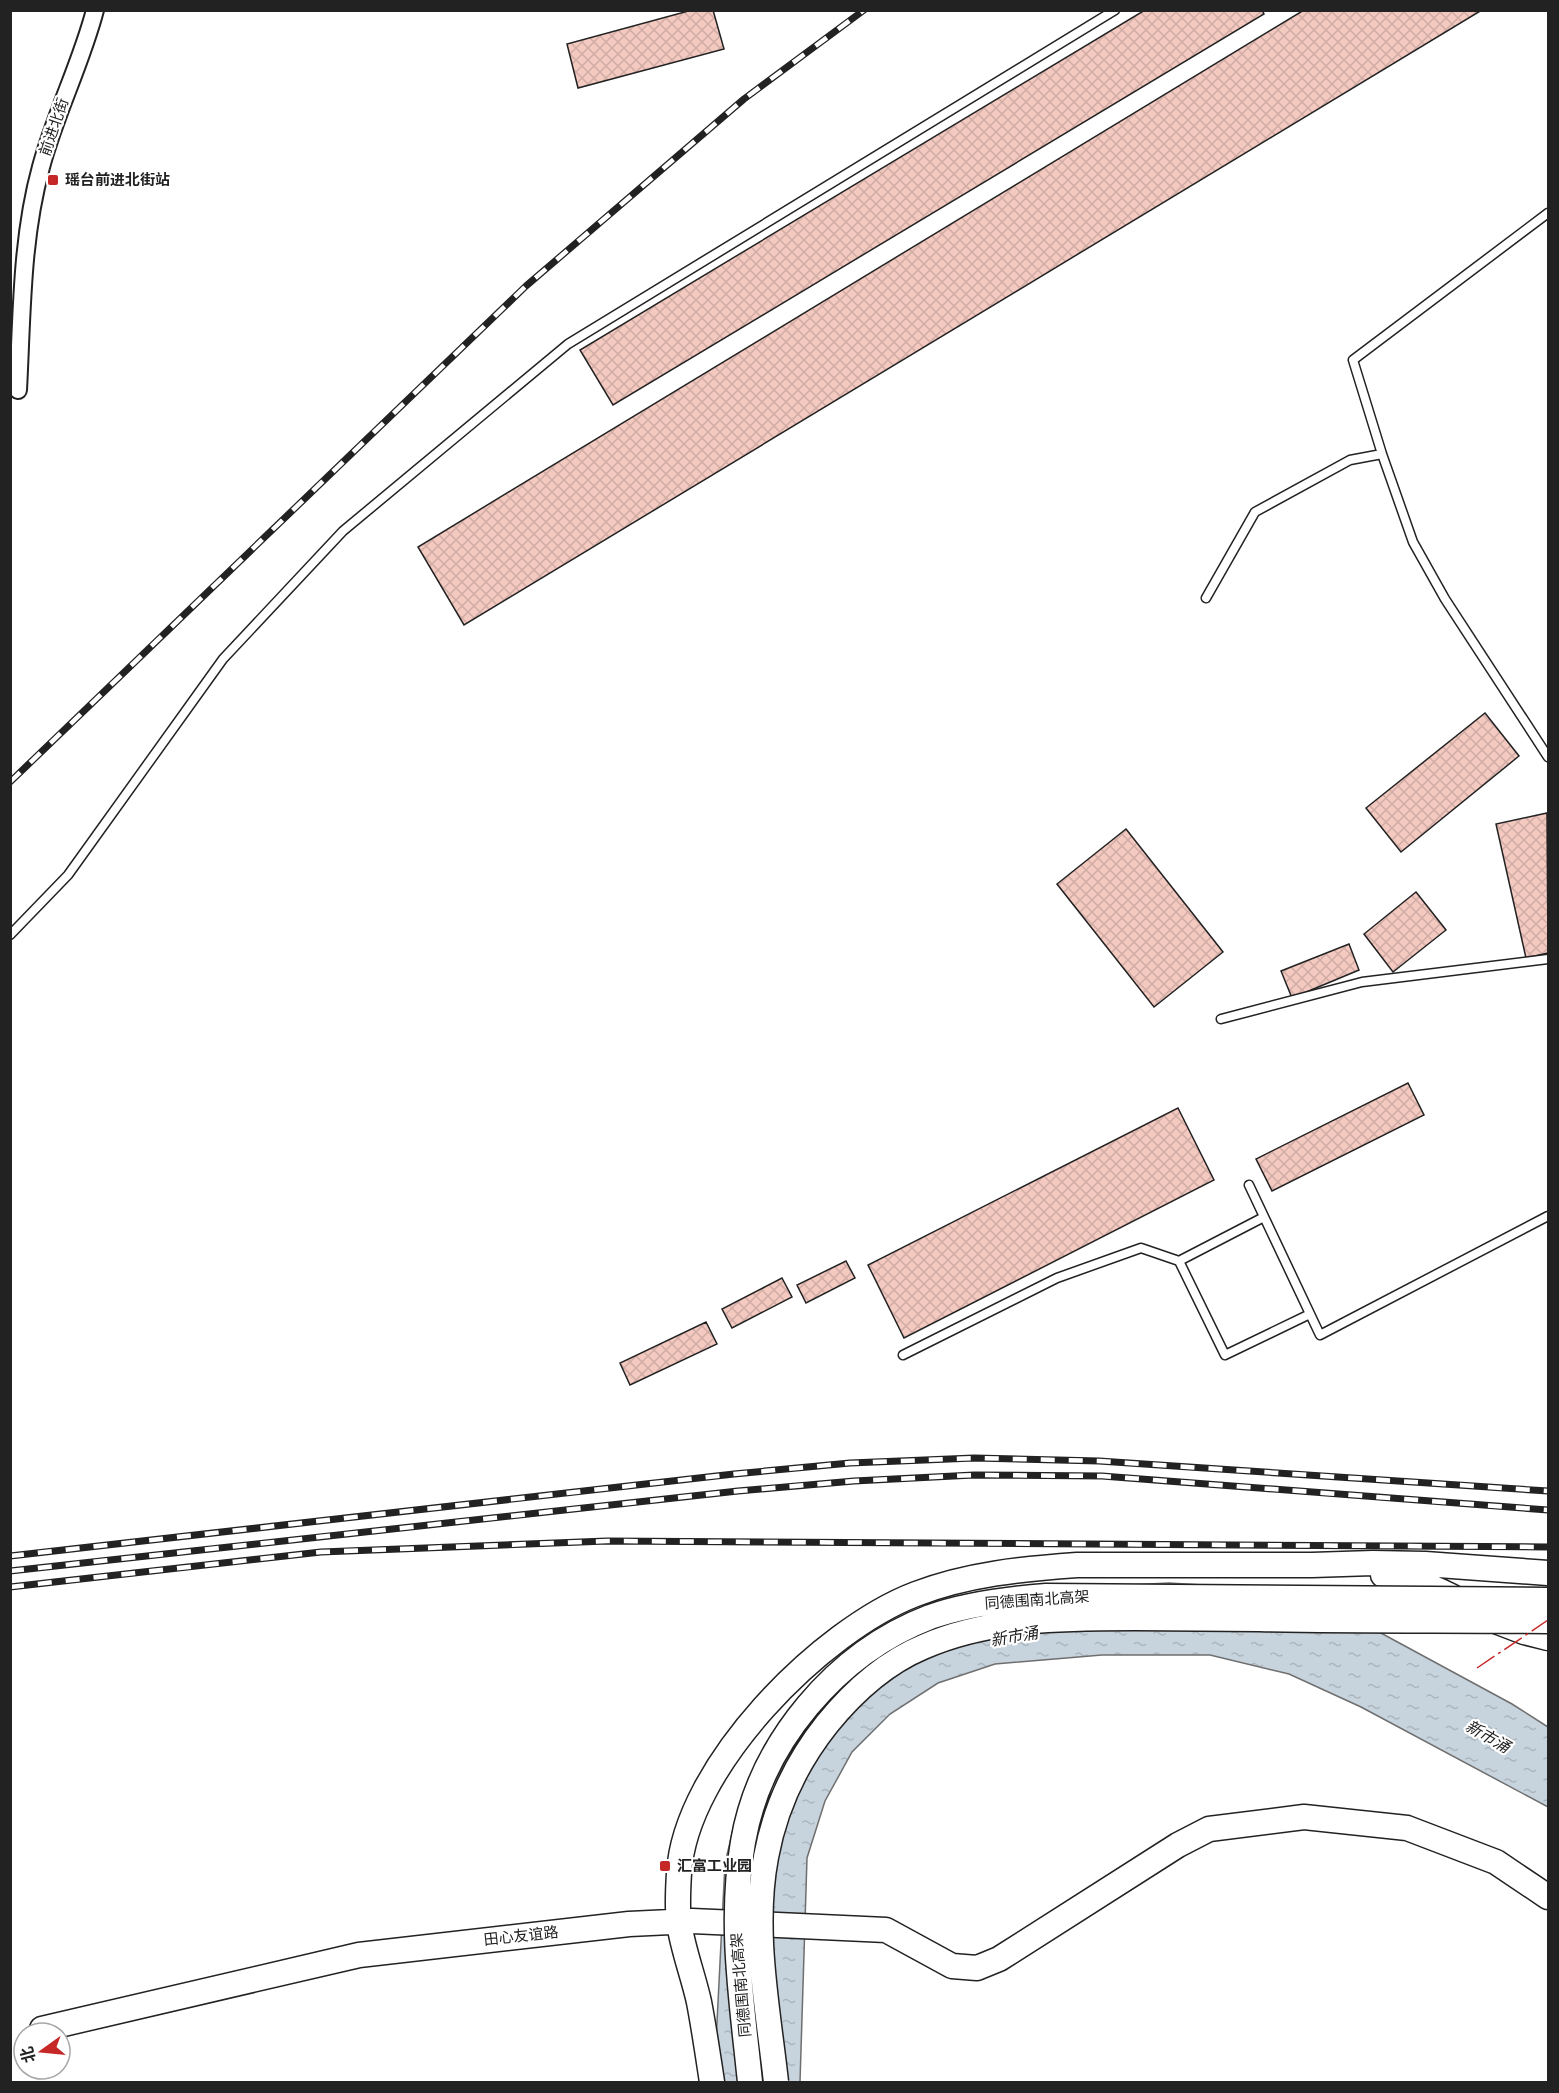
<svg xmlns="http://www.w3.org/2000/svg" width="1559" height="2093" viewBox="0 0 1559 2093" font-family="'DejaVu Sans','Noto Sans SC',sans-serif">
<defs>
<pattern id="water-ripples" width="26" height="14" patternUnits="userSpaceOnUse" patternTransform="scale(1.5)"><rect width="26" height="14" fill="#c7d3dd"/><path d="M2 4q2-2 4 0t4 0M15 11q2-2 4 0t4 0" fill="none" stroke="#abb5bd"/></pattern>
<pattern id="building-cross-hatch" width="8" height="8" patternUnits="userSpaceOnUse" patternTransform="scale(1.5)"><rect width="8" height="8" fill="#f3c9c0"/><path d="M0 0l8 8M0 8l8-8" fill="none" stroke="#d0aca5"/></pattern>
</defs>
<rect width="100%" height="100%" fill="#fff"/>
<!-- water -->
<path fill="url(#water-ripples)" stroke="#6f6f6f" stroke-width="1.5" d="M1169,1583L1271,1589L1368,1626L1512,1704L1548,1727V1807L1361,1707L1289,1674L1210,1655H1102L995,1664L938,1683L890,1714L852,1752L825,1801L807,1858L800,2082H714L725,1863L737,1813L762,1766L850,1656L1045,1589Z"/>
<!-- building -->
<path fill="url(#building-cross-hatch)" stroke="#222" stroke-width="1.5" d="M692,10H713L724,49L578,88L567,44Z
M1145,10H1262L1264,14L613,405L580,350Z
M1304,10H1482L464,625L418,547Z
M1485,713L1519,756L1401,852L1366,808Z
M1547,813L1548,953L1526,958L1496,824Z
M1126,829L1223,952L1154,1007L1057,884Z
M1416,892L1446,930L1393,972L1364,934Z
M1349,944L1359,970L1292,998L1281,971Z
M1408,1083L1424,1115L1272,1191L1256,1159Z
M1178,1108L1214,1180L904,1338L868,1265Z
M846,1261L855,1278L806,1303L797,1285Z
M782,1278L792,1297L732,1328L722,1309Z
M706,1322L717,1344L630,1385L620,1363Z"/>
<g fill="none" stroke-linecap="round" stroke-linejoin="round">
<!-- lane casing -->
<g stroke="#222" stroke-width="11">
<path id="lane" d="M1548,213L1353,360L1382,454L1413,542L1445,599L1548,757
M1206,598L1255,512L1350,460L1382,454
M10,935L68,875L223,659L343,531L568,344L1115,10
M1221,1019L1362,982L1548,959
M1249,1185L1320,1335L1548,1216
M1264,1217L1179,1261L1225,1355L1310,1314
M903,1355L1057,1278L1141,1248L1179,1261"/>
</g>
<!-- street casing -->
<g stroke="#222" stroke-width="20">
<path id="street" d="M18,390C22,316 21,239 41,167C55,114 81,64 95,10"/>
</g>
<!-- secondary casing -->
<g stroke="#222" stroke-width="27">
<path id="secondary" d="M1383,1575C1411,1578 1435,1587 1460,1601
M1498,1622L1524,1632L1548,1638
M42,2029L359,1955L629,1924L692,1921L886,1930L952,1966L977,1968L999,1959L1178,1845L1209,1829L1304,1817L1407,1828L1496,1862L1548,1897
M712,2082C708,2056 704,2028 699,2002C693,1975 683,1950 679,1923C677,1907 678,1889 679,1873C685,1767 821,1630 916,1594C968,1574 1022,1569 1077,1565H1312L1373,1563L1425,1564L1548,1573"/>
</g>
<!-- lane -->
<use href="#lane" stroke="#fff" stroke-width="8"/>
<!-- street -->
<use href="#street" stroke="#fff" stroke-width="16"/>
<!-- secondary -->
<use href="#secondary" stroke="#fff" stroke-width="24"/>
<!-- rail casing -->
<g stroke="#222" stroke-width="7">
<path id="rail" d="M10,782L526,286L744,99L864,10
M10,1556L734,1474L850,1463L974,1458L1099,1461L1548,1491
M10,1571L738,1491L854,1481L974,1475L1102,1476L1548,1510
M10,1587L321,1552L607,1541L1548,1547"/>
</g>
<!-- rail -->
<use href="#rail" stroke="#fff" stroke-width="4.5" stroke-dasharray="14" stroke-linecap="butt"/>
<!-- secondary-bridge casing -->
<g stroke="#222" stroke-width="27" stroke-linecap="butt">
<path id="secondary-bridge" d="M750,2082C742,2003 729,1922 743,1842C760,1743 836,1653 930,1617C967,1604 1006,1599 1046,1596L1548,1600
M776,2082C768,2009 752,1931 766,1857C775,1808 796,1763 827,1724C853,1692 885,1663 923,1647C989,1618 1064,1618 1135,1618C1176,1618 1218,1619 1259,1619C1356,1621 1452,1620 1548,1621"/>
</g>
<!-- secondary-bridge -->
<use href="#secondary-bridge" stroke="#fff" stroke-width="24"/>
<!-- power -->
<path stroke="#c62828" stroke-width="1.5" stroke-dasharray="21 4.5 3 4.5" stroke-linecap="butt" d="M1477,1668L1548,1620"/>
</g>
<!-- markers -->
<g fill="#c62828" stroke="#fff" stroke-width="2">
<rect x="47" y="174" width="12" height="12" rx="3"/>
<rect x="659" y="1860" width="12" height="12" rx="3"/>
</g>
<g text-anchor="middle" stroke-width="4.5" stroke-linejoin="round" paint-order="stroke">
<!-- street labels -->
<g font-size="15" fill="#222" stroke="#fff">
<text transform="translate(54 127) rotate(-71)" y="5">前进北街</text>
<text transform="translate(1037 1600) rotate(-4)" y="5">同德围南北高架</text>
<text transform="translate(521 1936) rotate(-6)" y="5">田心友谊路</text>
<text transform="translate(741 1985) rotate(-95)" y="5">同德围南北高架</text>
</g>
<!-- poi labels -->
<g font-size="15" font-weight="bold" fill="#222" stroke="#fff" text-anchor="start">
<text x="65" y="185">瑶台前进北街站</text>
<text x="677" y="1871">汇富工业园</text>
</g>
<!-- water labels -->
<g font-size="16" font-style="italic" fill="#222" stroke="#fff">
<text transform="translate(1014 1636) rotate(-10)" y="6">新市涌</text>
<text transform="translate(1488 1736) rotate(30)" y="6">新市涌</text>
</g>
</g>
<!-- border -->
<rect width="1559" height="2093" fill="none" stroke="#222222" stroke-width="24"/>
<!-- north arrow -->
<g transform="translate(42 2051) rotate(255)"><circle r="28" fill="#ffffff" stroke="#a7a7a7" stroke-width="1.5"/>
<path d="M0-4.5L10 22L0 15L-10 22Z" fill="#c62828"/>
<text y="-9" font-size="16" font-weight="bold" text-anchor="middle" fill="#222222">北</text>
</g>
</svg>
